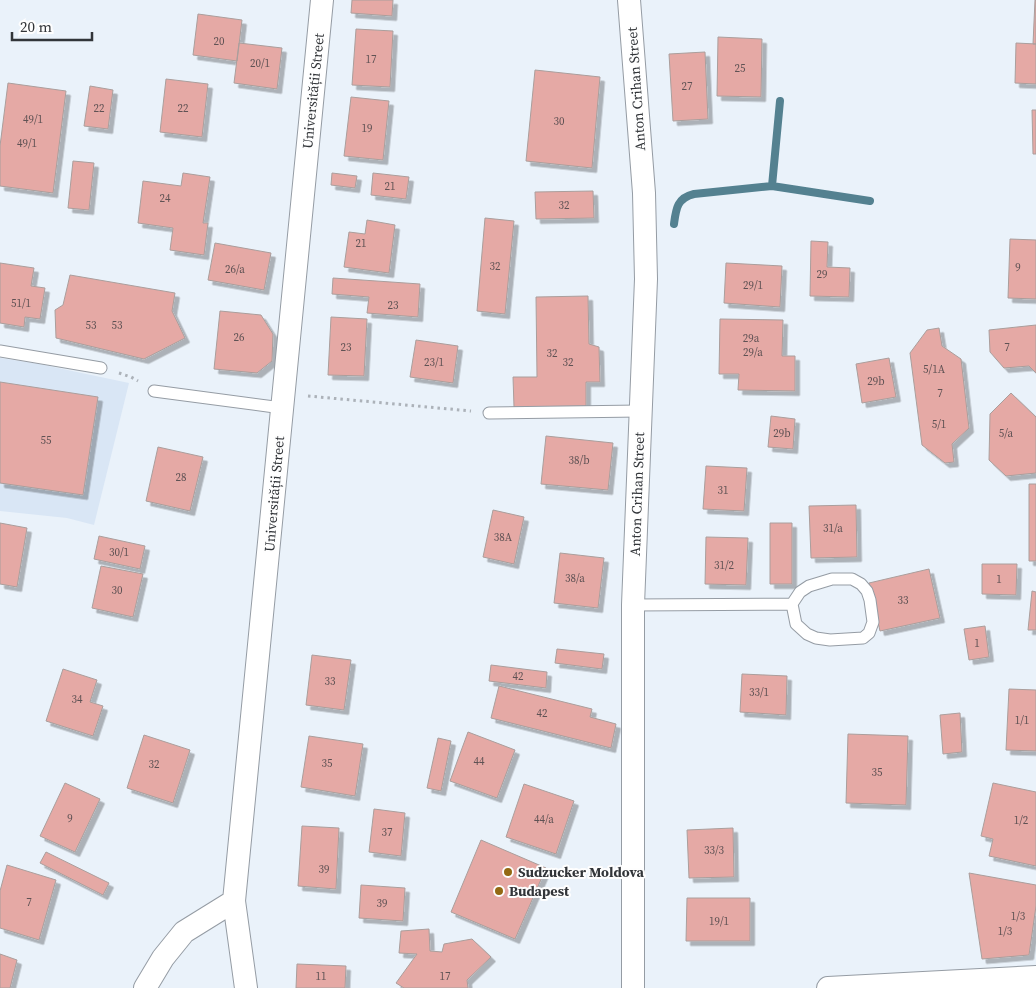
<svg xmlns="http://www.w3.org/2000/svg" width="1036" height="988" viewBox="0 0 1036 988" font-family="'Source Serif 4',serif">
<defs>
<filter id="shadow"><feDropShadow dx="4.5" dy="4.5" stdDeviation="0" flood-color="#0004"/></filter>
</defs>
<rect width="100%" height="100%" fill="#eaf2fa"/>
<!-- built -->
<path fill="#d9e6f5" d="M0,358L39,364L129,383L94,525L67,518L0,511Z"/>
<g fill="none" stroke-linecap="round" stroke-linejoin="round">
<!-- stream -->
<path stroke="#548190" stroke-width="8" d="M772,186L780,101
M674,224C676,209 677,198 694,194L772,186L870,201"/>
</g>
<!-- building -->
<path fill="#e5a9a5" stroke="#aa9e9c" filter="url(#shadow)" d="M352,0H393L392,16L351,13Z
M1035,0H1036V44H1033Z
M198,14L242,20L237,61L193,55Z
M356,29L393,31L390,87L352,85Z
M718,37L762,39L761,97L717,96Z
M239,43L282,48L277,89L234,83Z
M1016,43L1036,44V84L1015,83Z
M705,52L708,119L673,121L669,54Z
M535,70L600,77L592,168L526,161Z
M166,79L208,84L202,137L160,132Z
M8,83L66,91L53,193L0,186V146Z
M90,86L113,90L108,129L84,126Z
M351,97L389,101L383,160L344,156Z
M1032,110H1036V154H1033Z
M73,161L94,163L89,210L68,208Z
M183,173L210,177L203,223H208L204,255L170,250L173,228L138,223L143,181L181,186Z
M332,173L357,176L355,188L331,185Z
M373,173L409,177L406,199L371,195Z
M593,191L594,218L536,219L535,192Z
M485,218L514,221L505,314L477,311Z
M367,220L395,225L389,273L344,267L349,232L365,234Z
M1010,239L1036,240V299L1008,298Z
M811,241L828,242L827,267L850,268L849,297L810,296Z
M215,243L271,253L264,290L208,280Z
M0,263L34,268L31,286L45,288L40,319L25,317L24,327L0,323Z
M726,263L782,266L780,307L724,303Z
M70,275L175,293L172,311L185,338L144,359L56,338L55,310L63,305Z
M333,278L420,284L418,317L367,313L369,297L332,294Z
M588,296L589,344L599,347L600,382H586V406L514,407L513,377H537L536,297Z
M220,311L261,315L273,334L272,361L257,373L214,369Z
M331,317L367,319L364,376L328,375Z
M720,319L783,320L782,356H795V391L738,390L739,374H719Z
M1036,325V373L1029,366L1004,368L990,352L989,330Z
M939,328L942,346L961,359L969,428L952,444L954,462L945,463L922,445L910,353L927,330Z
M416,340L458,346L453,383L410,377Z
M889,358L896,397L862,403L856,364Z
M0,382L98,397L83,495L0,483Z
M1011,393L1036,417V473L1006,476L989,460L990,414Z
M771,416L795,419L793,449L768,447Z
M546,436L613,443L608,490L541,484Z
M158,447L203,457L190,511L146,501Z
M706,466L747,468L744,511L703,509Z
M1029,484H1036V561H1029Z
M856,505L857,557L811,558L809,506Z
M493,510L524,517L514,564L483,557Z
M0,523L27,528L17,587L0,584Z
M770,523H792V584H770Z
M99,536L145,546L140,569L94,559Z
M706,537L748,538L746,585L705,584Z
M560,553L604,558L598,608L554,603Z
M982,564H1017L1016,595L982,594Z
M101,566L143,574L133,617L92,608Z
M929,569L940,618L880,631L869,583Z
M1032,591L1036,592V630H1028Z
M985,626L989,657L969,660L964,629Z
M557,649L604,654L602,669L555,663Z
M312,655L351,660L344,710L306,705Z
M491,665L547,672L546,688L489,681Z
M63,669L97,680L90,702L103,706L93,736L46,721Z
M742,674L787,676L786,715L740,712Z
M499,686L592,709L590,717L616,724L611,748L491,718Z
M1009,689L1036,690V751L1006,750Z
M960,713L962,752L943,754L940,715Z
M468,732L515,750L497,798L450,781Z
M848,734L908,736L906,805L846,803Z
M144,735L190,750L173,803L127,788Z
M309,736L363,744L355,796L301,787Z
M438,738L451,741L441,791L427,788Z
M65,783L100,799L75,852L40,836Z
M993,783L1036,792V866L989,856L993,839L981,836Z
M524,784L574,801L556,854L506,837Z
M374,809L405,813L401,856L369,852Z
M302,826L339,828L336,889L298,886Z
M733,828L734,877L689,878L687,830Z
M481,840L546,868L515,939L451,912Z
M46,852L109,883L103,895L40,863Z
M7,865L56,880L39,940L0,928V891Z
M969,873L1036,885V906L1029,955L982,959Z
M361,885L405,888L403,921L359,918Z
M687,898H750V941H686Z
M429,929L430,951L442,952L444,944L472,939L491,957L467,980L468,988H404L396,983L417,954L399,953L401,931Z
M0,954L17,960L10,988H0Z
M297,964L346,966L345,988H296Z"/>
<g fill="none" stroke-linecap="round" stroke-linejoin="round">
<!-- service casing -->
<g stroke="#959ca4" stroke-width="13">
<path id="service" d="M0,351L101,368
M154,391L282,408
M489,413L640,411
M633,605L792,604L796,624L807,634L816,638L830,640L863,638L869,633L873,622L870,600L867,591L861,584L852,579H832L809,586L800,592L792,604"/>
</g>
<!-- minor casing -->
<g stroke="#959ca4" stroke-width="24">
<path id="minor" d="M629,0L644,193L646,279L633,605V988
M145,988L163,958L184,932L234,901
M246,988L234,901L322,0
M828,988L1036,977"/>
</g>
<!-- path -->
<path stroke="#acb2b9" stroke-width="3" stroke-dasharray="2.5 4" stroke-linecap="butt" d="M119,373L131,377L138,381
M308,396L471,411"/>
<!-- service -->
<use href="#service" stroke="#fff" stroke-width="11"/>
<!-- minor -->
<use href="#minor" stroke="#fff" stroke-width="22"/>
</g>
<!-- markers -->
<g fill="#936913" stroke="#fefefe" stroke-width="2">
<circle cx="508" cy="872" r="5"/>
<circle cx="499" cy="891" r="5"/>
</g>
<g text-anchor="middle" stroke-width="4" stroke-linejoin="round" paint-order="stroke">
<!-- number labels -->
<g font-size="11" fill="#5f5254">
<text x="219" y="45">20</text>
<text x="371" y="63">17</text>
<text x="260" y="67">20/1</text>
<text x="740" y="72">25</text>
<text x="687" y="90">27</text>
<text x="99" y="112">22</text>
<text x="183" y="112">22</text>
<text x="33" y="123">49/1</text>
<text x="559" y="125">30</text>
<text x="367" y="132">19</text>
<text x="27" y="147">49/1</text>
<text x="390" y="190">21</text>
<text x="165" y="202">24</text>
<text x="564" y="209">32</text>
<text x="361" y="247">21</text>
<text x="495" y="270">32</text>
<text x="1018" y="271">9</text>
<text x="235" y="273">26/a</text>
<text x="822" y="278">29</text>
<text x="753" y="289">29/1</text>
<text x="21" y="307">51/1</text>
<text x="393" y="309">23</text>
<text x="91" y="329">53</text>
<text x="117" y="329">53</text>
<text x="239" y="341">26</text>
<text x="751" y="342">29a</text>
<text x="346" y="351">23</text>
<text x="1007" y="351">7</text>
<text x="753" y="356">29/a</text>
<text x="552" y="357">32</text>
<text x="434" y="366">23/1</text>
<text x="568" y="366">32</text>
<text x="934" y="373">5/1A</text>
<text x="876" y="385">29b</text>
<text x="940" y="397">7</text>
<text x="939" y="428">5/1</text>
<text x="782" y="437">29b</text>
<text x="1006" y="437">5/a</text>
<text x="46" y="444">55</text>
<text x="579" y="464">38/b</text>
<text x="181" y="481">28</text>
<text x="723" y="494">31</text>
<text x="833" y="532">31/a</text>
<text x="503" y="541">38A</text>
<text x="119" y="556">30/1</text>
<text x="724" y="569">31/2</text>
<text x="575" y="582">38/a</text>
<text x="999" y="583">1</text>
<text x="117" y="594">30</text>
<text x="903" y="604">33</text>
<text x="977" y="647">1</text>
<text x="518" y="680">42</text>
<text x="330" y="685">33</text>
<text x="759" y="696">33/1</text>
<text x="77" y="703">34</text>
<text x="542" y="717">42</text>
<text x="1022" y="724">1/1</text>
<text x="479" y="765">44</text>
<text x="327" y="767">35</text>
<text x="154" y="768">32</text>
<text x="877" y="776">35</text>
<text x="70" y="822">9</text>
<text x="544" y="823">44/a</text>
<text x="1021" y="824">1/2</text>
<text x="387" y="836">37</text>
<text x="714" y="854">33/3</text>
<text x="324" y="873">39</text>
<text x="29" y="906">7</text>
<text x="382" y="907">39</text>
<text x="1018" y="920">1/3</text>
<text x="719" y="925">19/1</text>
<text x="1005" y="935">1/3</text>
<text x="321" y="980">11</text>
<text x="445" y="980">17</text>
</g>
<!-- street labels -->
<g font-size="14" fill="#323539" stroke="#fefefe">
<text transform="translate(636 89) rotate(-94)" y="5">Anton Crihan Street</text>
<text transform="translate(313 91) rotate(-84)" y="5">Universității Street</text>
<text transform="translate(274 494) rotate(-85)" y="5">Universității Street</text>
<text transform="translate(637 494) rotate(-88)" y="5">Anton Crihan Street</text>
</g>
<!-- poi labels -->
<g font-size="14" font-weight="bold" fill="#323539" stroke="#fefefe" text-anchor="start">
<text x="518" y="877">Sudzucker Moldova</text>
<text x="509" y="896">Budapest</text>
</g>
</g>
<!-- scale -->
<path d="M12 32v8h80v-8" fill="none" stroke="#323539" stroke-width="2.5"/>
<text x="20" y="32" font-size="15" fill="#323539" stroke="#fefefe" stroke-width="4" paint-order="stroke">20 m</text>
</svg>
